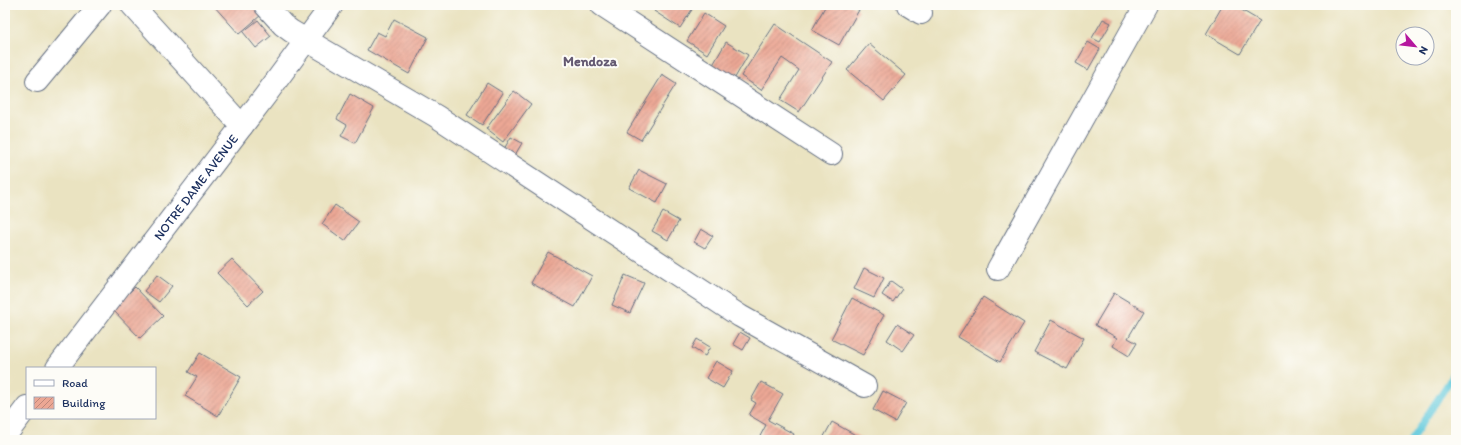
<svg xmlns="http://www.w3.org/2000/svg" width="1461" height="445" viewBox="0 0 1461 445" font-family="Itim,sans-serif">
<defs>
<pattern id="building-hatch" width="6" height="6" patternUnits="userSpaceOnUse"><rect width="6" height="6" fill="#eca794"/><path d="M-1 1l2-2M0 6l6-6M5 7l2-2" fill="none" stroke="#be887c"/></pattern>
</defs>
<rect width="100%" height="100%" fill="#fdfcf7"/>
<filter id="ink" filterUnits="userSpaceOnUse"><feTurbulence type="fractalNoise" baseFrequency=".025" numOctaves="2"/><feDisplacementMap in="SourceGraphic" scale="8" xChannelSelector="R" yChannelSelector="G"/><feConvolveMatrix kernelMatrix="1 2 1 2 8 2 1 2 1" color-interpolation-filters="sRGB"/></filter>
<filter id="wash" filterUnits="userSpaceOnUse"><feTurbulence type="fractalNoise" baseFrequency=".012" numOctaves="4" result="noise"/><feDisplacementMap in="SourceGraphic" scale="16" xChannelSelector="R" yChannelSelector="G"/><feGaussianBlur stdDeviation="0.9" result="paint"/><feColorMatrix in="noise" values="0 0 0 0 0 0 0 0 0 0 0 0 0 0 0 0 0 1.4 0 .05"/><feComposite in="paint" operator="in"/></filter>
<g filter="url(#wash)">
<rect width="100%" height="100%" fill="#eae3c1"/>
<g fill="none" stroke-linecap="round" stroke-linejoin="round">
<!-- stream -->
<path stroke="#60c9dc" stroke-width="7" d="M1411,440L1449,382L1456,365"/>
</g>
<g id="blocks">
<!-- building -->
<path fill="url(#building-hatch)" d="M213,5H252L261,15L239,34Z
M658,5H695L680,28L654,11Z
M826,5H850L859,10L839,45L812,30Z
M1223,5H1233L1260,21L1240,54L1206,34Z
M704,13L724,26L707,54L687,41Z
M394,19L428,37L409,74L367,50L377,32L385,36Z
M1103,19L1111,23L1100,42L1092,38Z
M258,20L271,36L256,48L243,32Z
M775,24L832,62L799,112L780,100L799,70L782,58L761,90L741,76Z
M726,42L748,55L732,83L710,70Z
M1088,42L1100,49L1088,70L1076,63Z
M869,44L906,75L884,101L847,70Z
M662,75L676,84L641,140L627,132Z
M487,83L503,93L482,125L467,115Z
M514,91L531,104L503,142L486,129Z
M350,94L374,108L355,143L341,136L347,125L337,119Z
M511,137L522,143L515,155L504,149Z
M639,170L667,184L657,203L629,188Z
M335,205L359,222L345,241L322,224Z
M663,212L679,221L668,240L652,231Z
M701,229L713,236L705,248L694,242Z
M548,252L592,276L575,307L531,283Z
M232,259L263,291L248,305L217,273Z
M864,268L884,278L874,298L854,289Z
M157,275L172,286L159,302L144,291Z
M625,275L644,283L630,313L612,305Z
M891,281L902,289L893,302L882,295Z
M135,287L163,316L140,338L112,309Z
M1114,293L1144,311L1128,338L1137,343L1129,356L1113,346L1117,338L1095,325Z
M983,297L1024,323L1000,362L958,337Z
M852,298L884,315L863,355L831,339Z
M1051,320L1084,338L1067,369L1034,352Z
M897,324L914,335L903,351L887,340Z
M740,332L750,338L743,350L733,344Z
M697,339L710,347L705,356L692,348Z
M200,353L241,377L218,416L185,396L197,377L188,372Z
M716,361L733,371L723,388L706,378Z
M761,382L783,394L768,420L794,434L791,440H758L766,425L749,415L756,403L751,400Z
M883,391L906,403L895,422L873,410Z
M832,422L861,438L860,440H822Z"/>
</g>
</g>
<g filter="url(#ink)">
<use href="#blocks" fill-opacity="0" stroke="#636e81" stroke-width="1"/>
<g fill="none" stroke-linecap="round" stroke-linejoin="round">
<!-- street casing -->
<g stroke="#636e81" stroke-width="24">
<path id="street" d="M132,5L242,126
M265,5L283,25L291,31L436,116L740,316L865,386
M602,5L831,154
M908,5L921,13
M37,81L100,5
M998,269L1146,5"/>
</g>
<!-- secondary casing -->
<g stroke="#636e81" stroke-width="24">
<g id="secondary">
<path id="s1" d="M57,368L265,96L332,5"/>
<path d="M5,436L27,407"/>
</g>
</g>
<!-- street -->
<use href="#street" stroke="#fff" stroke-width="22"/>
<!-- secondary -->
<use href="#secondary" stroke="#fff" stroke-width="22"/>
</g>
</g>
<g text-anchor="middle" stroke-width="4" stroke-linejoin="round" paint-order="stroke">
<!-- street labels -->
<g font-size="13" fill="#1b2f5e" stroke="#fdfcf7">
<text dy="5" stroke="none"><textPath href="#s1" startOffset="228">NOTRE DAME AVENUE</textPath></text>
</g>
<!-- neighbourhood labels -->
<g font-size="14" font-weight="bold" fill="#645971" stroke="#fdfcf7">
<text x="590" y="66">Mendoza</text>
</g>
</g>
<!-- margin -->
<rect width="1461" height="445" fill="none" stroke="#fdfcf7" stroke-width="20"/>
<!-- legend -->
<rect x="26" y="367" width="130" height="52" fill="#fdfcf7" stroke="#a3aaba"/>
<rect x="34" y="380" width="20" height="6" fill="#ffffff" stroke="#a3aaba"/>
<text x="62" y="387" font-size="12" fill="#1b2f5e">Road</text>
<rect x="34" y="397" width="20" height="12" fill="url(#building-hatch)" stroke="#a3aaba"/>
<text x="62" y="407" font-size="12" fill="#1b2f5e">Building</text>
<!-- north arrow -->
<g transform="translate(1415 46) rotate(118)"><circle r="19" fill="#fdfcf7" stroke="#a3aaba"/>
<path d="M0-3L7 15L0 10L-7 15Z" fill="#b5179e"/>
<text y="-6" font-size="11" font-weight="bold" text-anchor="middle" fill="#1b2f5e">N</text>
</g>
</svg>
